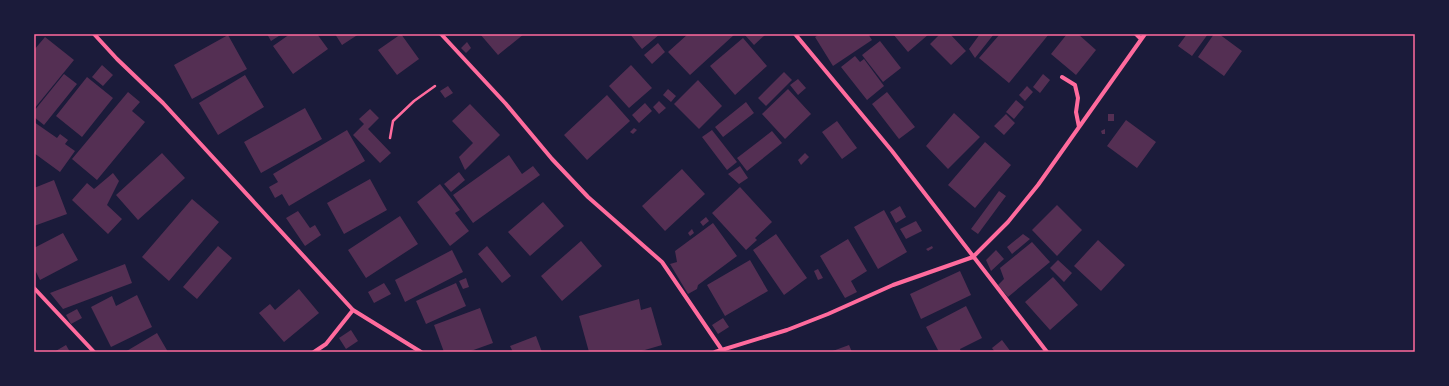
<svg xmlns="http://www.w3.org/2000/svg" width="1449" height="386" viewBox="0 0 1449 386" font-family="'Open Sans',sans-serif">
<rect width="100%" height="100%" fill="#1b1b3a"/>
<!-- building -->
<path fill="#542f53" d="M267,34H282L271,41Z
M290,34H317L328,49L293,74L273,46Z
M335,34H359L342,45Z
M401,34L419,59L397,75L378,50Z
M480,34H524L498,55Z
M630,34H660L642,49Z
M688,34H735L690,75L668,52Z
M744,34H766L754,45Z
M820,34H868L872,40L833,66L815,37Z
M893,34H929L908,52Z
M940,34H950L966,51L951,65L930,44Z
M980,34H994L975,58L969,49Z
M1000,34H1049L1009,83L979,58Z
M1067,34H1078L1096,50L1076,75L1051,54Z
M1187,34H1208L1192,56L1178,46Z
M1214,34H1219L1242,51L1224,76L1198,57Z
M228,35L247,69L192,99L174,65Z
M45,37L74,60L34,109V50Z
M743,38L767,66L735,95L710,66Z
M880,41L901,68L883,82L862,55Z
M467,42L471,48L466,53L461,48Z
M658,43L665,52L652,64L644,55Z
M855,56L860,62L864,59L884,86L867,100L841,67Z
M102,65L113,75L103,86L92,77Z
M631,65L652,88L629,108L609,86Z
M784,72L792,80L766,106L758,98Z
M64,74L77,84L44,125L34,117V111Z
M1043,74L1050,80L1040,93L1033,87Z
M245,75L264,107L218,135L199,103Z
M87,77L113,98L82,137L56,116Z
M798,79L806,88L798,95L790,85Z
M698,80L722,106L699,129L674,104Z
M448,86L453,93L445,98L440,91Z
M1027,86L1033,92L1025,101L1019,95Z
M668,89L676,96L671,102L663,95Z
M788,89L811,114L785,139L762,114Z
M128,92L140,102L132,111L145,122L97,180L72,159Z
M887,92L915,127L899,139L872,104Z
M607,95L630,121L587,160L564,135Z
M1016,100L1024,107L1014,119L1006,112Z
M659,101L666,108L659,114L653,107Z
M746,102L754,113L723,137L715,127Z
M645,103L652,111L639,123L632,115Z
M470,104L500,135L465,170L459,157L473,143L452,121Z
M305,108L322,139L261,173L244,142Z
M370,109L379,118L368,129L391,153L380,163L353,135L364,124L359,119Z
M954,113L980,137L948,169L926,146Z
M1006,114L1015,123L1004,135L994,126Z
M1108,114H1114V121H1108Z
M1126,120L1156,142L1137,168L1107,146Z
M837,121L857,148L842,159L822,132Z
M34,122L57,138L60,134L68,140L65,144L75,151L60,172L34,153Z
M634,128L637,130L633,134L630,132Z
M1105,129V134H1102L1101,131Z
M347,130L365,161L289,206L282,194L275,198L269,187L278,182L273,174Z
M712,130L737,162L727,170L702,137Z
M772,131L782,143L747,171L737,158Z
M985,142L1011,165L975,208L948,185Z
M162,153L185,178L138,220L116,195Z
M805,153L809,157L801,165L798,160Z
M509,155L522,174L533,166L540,175L473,223L453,195Z
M740,166L748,178L739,184L728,174Z
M682,169L705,194L665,231L642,206Z
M459,172L465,180L451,192L444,184Z
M113,173L119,181L107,205L122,219L108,234L72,200L87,183L94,189Z
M370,179L387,210L344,234L327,203Z
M54,180L67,214L34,226V188Z
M440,184L460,210L455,213L469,231L450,246L417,202Z
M740,187L772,222L755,238L757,240L746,250L712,213Z
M999,191L1006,196L978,234L971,229Z
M192,199L219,222L169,281L142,257Z
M543,202L564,226L530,256L508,232Z
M1057,205L1082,230L1057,256L1032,230Z
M900,206L906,217L896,223L890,212Z
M884,210L907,252L878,269L854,227Z
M298,211L310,228L315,225L321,235L305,246L286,218Z
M400,216L418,244L366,278L348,250Z
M706,217L709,221L703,226L700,222Z
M916,221L922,231L906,239L900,229Z
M713,223L737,256L698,285L697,289L688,294L670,264L677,262L675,251Z
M692,229L694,233L690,236L688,233Z
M63,233L78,260L40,280L34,268V248Z
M776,234L807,278L784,295L753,250Z
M1023,234L1030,239L1012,254L1007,247Z
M848,239L867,271L851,281L857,292L845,298L820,256Z
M1098,240L1125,265L1101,291L1074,266Z
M581,241L602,266L562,301L541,276Z
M1032,242L1050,262L1008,297L998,285L1004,279L1000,268Z
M218,246L232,258L197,299L183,287Z
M487,246L511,276L502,283L478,254Z
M932,246L933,248L928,251L926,249Z
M452,250L463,272L405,302L395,280Z
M996,250L1004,259L991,271L986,260Z
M750,260L768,291L725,316L707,285Z
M1058,260L1072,273L1064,282L1050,268Z
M125,264L132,283L63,309L50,293Z
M818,269L823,278L818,280L814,271Z
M960,271L971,295L921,319L910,294Z
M1053,277L1078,305L1050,330L1025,302Z
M466,278L469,287L463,289L459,281Z
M384,283L391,294L374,303L368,292Z
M456,283L466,306L426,324L416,301Z
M299,289L319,313L284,342L259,313L270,304L275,310Z
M137,295L152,327L111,347L91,307L112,296L116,306Z
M639,299L641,310L651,307L662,345L638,352H589L579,316Z
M966,306L982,338L960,349L961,352H939L926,327Z
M480,308L493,343L468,352H444L434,325Z
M77,309L82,318L71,324L66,315Z
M723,318L729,327L718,334L712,325Z
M351,330L358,341L346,349L339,338Z
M157,333L168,352H125Z
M536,336L542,352H513L510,346Z
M1002,340L1011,352H995L992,348Z
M66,345L70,352H54Z
M849,345L852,352H830Z"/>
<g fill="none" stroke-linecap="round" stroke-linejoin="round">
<!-- path -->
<path stroke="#ff6b9d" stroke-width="2.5" d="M390,138L393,121L414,101L435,86"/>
<!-- minor -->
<path stroke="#ff6b9d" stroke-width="4" d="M94,34L117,59L163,103L353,310L421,352
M441,34L506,104L552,159L588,197L662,262L722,350
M795,34L892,151L1047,352
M1136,34L1141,39
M1062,77L1075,85L1078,98L1076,112L1079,127
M34,288L94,352
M314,352L326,344L353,310
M715,352L787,330L828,314L893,285L973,257L1008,222L1038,185L1145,34"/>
</g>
<!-- border -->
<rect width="1449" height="386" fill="none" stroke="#1b1b3a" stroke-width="70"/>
<rect x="35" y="35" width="1379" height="316" fill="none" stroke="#ff6b9d" stroke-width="1.5"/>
</svg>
